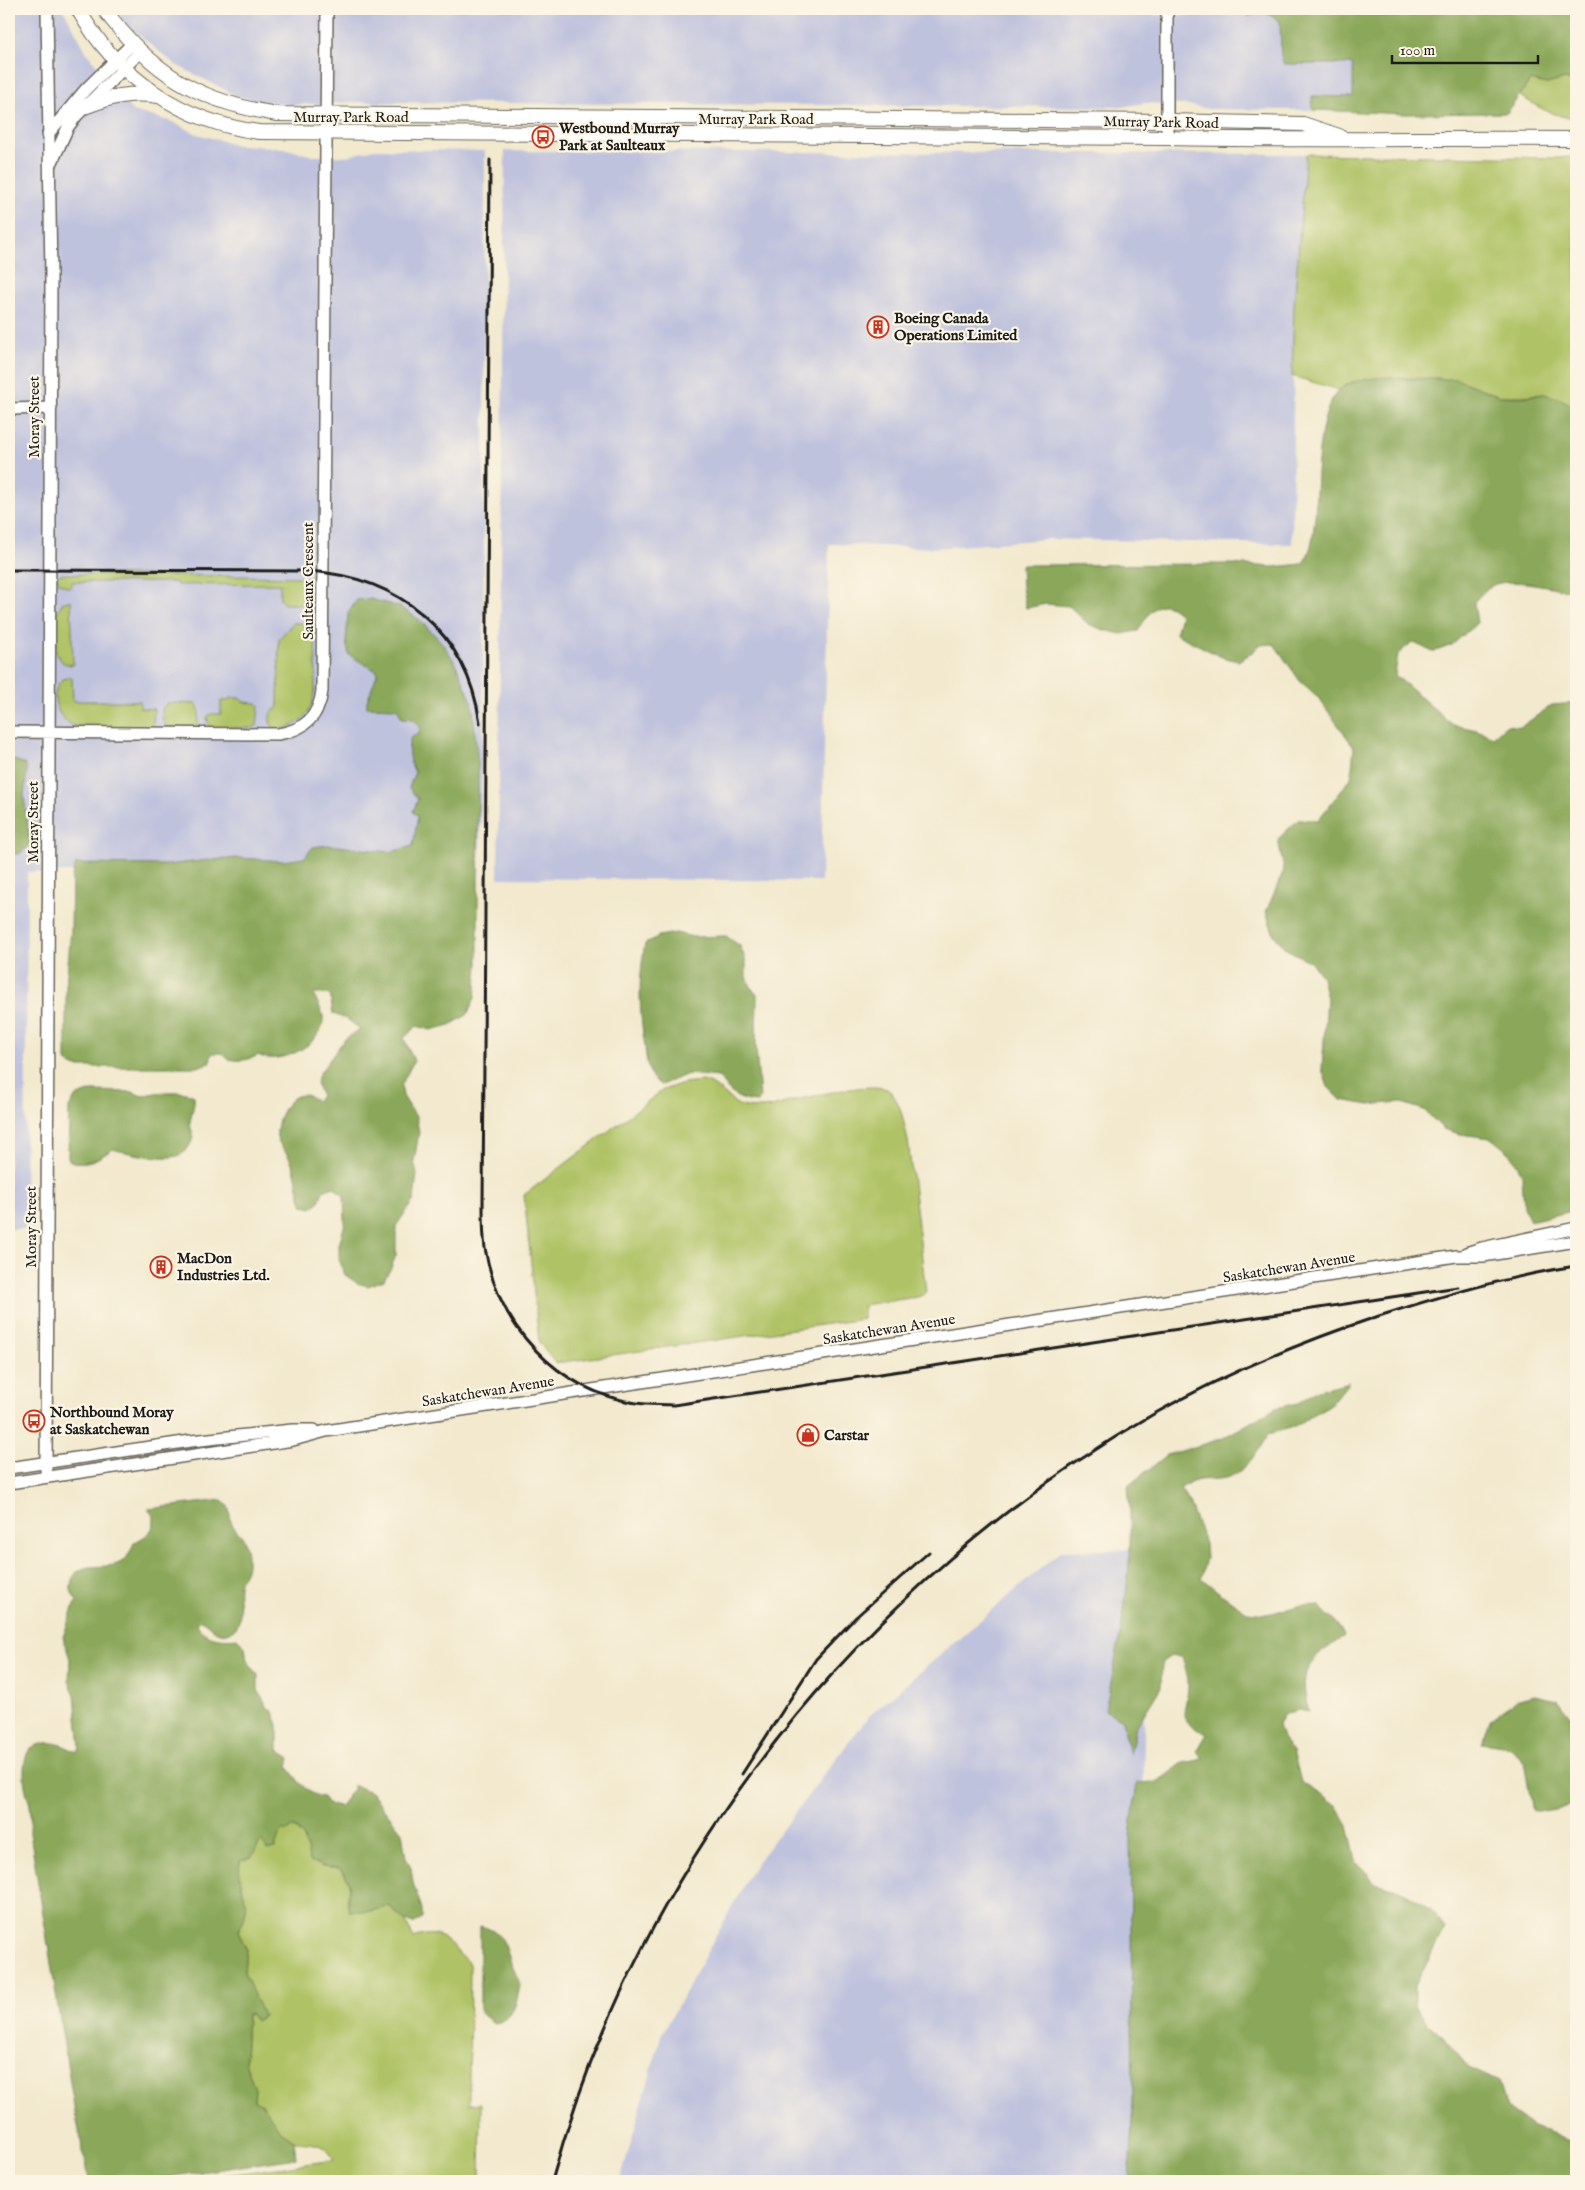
<svg xmlns="http://www.w3.org/2000/svg" width="1585" height="2190" viewBox="0 0 1585 2190" font-family="'IM FELL English',serif">
<rect width="100%" height="100%" fill="#fcf5e5"/>
<filter id="ink" filterUnits="userSpaceOnUse"><feTurbulence type="fractalNoise" baseFrequency=".02" numOctaves="2"/><feDisplacementMap in="SourceGraphic" scale="10" xChannelSelector="R" yChannelSelector="G"/><feConvolveMatrix kernelMatrix="1 2 1 2 8 2 1 2 1" color-interpolation-filters="sRGB"/></filter>
<filter id="wash" filterUnits="userSpaceOnUse"><feTurbulence type="fractalNoise" baseFrequency=".0096" numOctaves="4" result="noise"/><feDisplacementMap in="SourceGraphic" scale="20" xChannelSelector="R" yChannelSelector="G"/><feGaussianBlur stdDeviation="1.12" result="paint"/><feColorMatrix in="noise" values="0 0 0 0 0 0 0 0 0 0 0 0 0 0 0 0 0 1.4 0 .05"/><feComposite in="paint" operator="in"/></filter>
<g filter="url(#wash)">
<rect width="100%" height="100%" fill="#f2e9ce"/>
<!-- industrial -->
<path fill="#bfc2dd" d="M9,9H63L87,53L132,111L170,121L197,134L237,145L283,148L313,156H348L374,149L485,151L483,745L479,874L27,872L25,1229H9Z
M117,9H1154V15H1198L1201,9H1241L1248,16L1264,12L1280,21L1281,56L1284,64H1353V98L1312,96L1313,110L1209,109L1189,105L1144,103L1122,107L353,102L292,105L239,97L176,65L123,22Z
M505,151L1306,154L1294,310L1292,544L1048,539L937,548L829,544L821,881L498,878Z
M1146,1549L1139,2181H620L661,2036L755,1865L868,1717L1061,1551Z"/>
<!-- green -->
<path fill="#afc265" stroke="#666f40" d="M1565,79L1576,82V119C1554,116 1539,108 1520,96L1530,80L1547,84Z
M1306,154L1559,158L1576,156V408L1561,399L1544,394L1520,396H1500L1439,378H1376L1352,382L1339,390L1292,376L1294,307Z
M61,574L306,577L315,578L313,601L308,604H284L280,598V584L177,585L176,582H72L70,588L59,583L57,576Z
M71,600L73,664L71,665L63,663L56,653V614L62,603Z
M293,623H309L315,630C315,649 318,687 312,703C311,708 308,713 305,717C299,723 276,736 271,724C269,721 270,715 271,712L278,708L279,639Z
M72,677L73,701H140V708L154,709L153,725L148,728L79,727C58,724 46,693 63,679Z
M230,698H239L244,702L257,703L259,705L257,726L251,728H214L209,726L207,717L210,714H221V701H228Z
M167,703L197,704L199,710L198,725L193,728L167,727L163,722L162,709Z
M703,1081C717,1085 722,1093 734,1102C741,1108 754,1108 763,1108C771,1108 778,1105 785,1103C804,1098 877,1079 890,1091C902,1104 904,1125 908,1141L926,1292L924,1295L917,1297L869,1304L863,1307V1319L556,1363L539,1342L524,1195L663,1090L683,1083Z
M293,1826L304,1838L310,1861L323,1866L339,1868C352,1881 351,1887 347,1904L371,1911L389,1906L405,1921L414,1938C446,1926 450,1948 470,1964L469,2104L481,2103L480,2181H184L334,2160C322,2137 310,2147 294,2140C277,2133 266,2113 254,2100L255,2089L245,2062L247,2014L262,2016L244,1972L246,1948L238,1931C256,1904 233,1882 240,1863C243,1854 255,1846 261,1839L275,1848L278,1836L283,1829Z"/>
<!-- forest -->
<path fill="#8ba85a" stroke="#54623b" d="M1241,9H1576V82L1565,79L1547,84L1530,80L1507,113L1406,114L1313,110L1312,96L1353,97V64H1284L1281,56L1280,21L1264,12L1248,16Z
M1389,377L1411,379H1456L1500,396L1521,397L1544,394L1561,399L1576,408V593C1558,588 1508,576 1491,586C1485,589 1479,597 1474,602L1477,623L1452,645L1433,652L1412,642L1398,654L1395,675L1453,725L1477,730L1493,737L1507,725L1521,727L1552,705L1576,703V1210L1530,1221L1524,1208L1522,1175L1512,1155L1491,1138L1460,1134L1443,1129L1424,1110L1399,1102L1369,1105L1341,1100L1328,1087L1322,1069L1327,999L1322,977L1311,962L1286,949L1274,935L1266,912L1284,870L1278,839L1298,820H1318L1351,778L1354,747L1317,696L1300,681L1274,644L1259,645L1253,652L1238,661L1222,657L1176,634L1181,615C1159,593 1150,611 1138,631L1121,634L1104,630L1088,624L1069,606L1046,604L1026,608L1022,588L1021,565L1230,564L1273,567L1302,564C1313,551 1313,534 1315,517C1317,485 1316,414 1338,391C1350,379 1374,378 1389,377Z
M370,599L400,607L421,621L443,644L455,662L472,702L478,764V966L475,998L467,1015L450,1025L431,1030L417,1026L404,1038L414,1061L401,1085L403,1096L416,1117L419,1132L414,1162L417,1174L414,1200L396,1226V1255L391,1268L384,1280L368,1286L357,1283L345,1275L339,1259V1245L345,1223L344,1196L334,1187L323,1191L319,1202L312,1208L303,1206C297,1191 298,1176 291,1161C288,1154 279,1145 277,1137C275,1123 286,1094 304,1095C309,1095 313,1099 317,1102L321,1095L316,1083L319,1074L345,1039L360,1029L347,1019L333,1014L330,994H314C316,1001 322,1010 323,1016C326,1044 279,1067 258,1055C247,1061 240,1061 228,1059L223,1053H212L210,1062L198,1067H76L69,1064L66,1060V986L71,930L72,876L76,864L167,865L208,860L240,858L283,861L304,858L313,847L328,845L390,852L413,846L418,816L413,812L418,799L409,788L415,772C408,761 407,749 411,737L419,734L420,726L413,719L402,718L397,708L367,707V701L378,672L349,655L346,641L348,613L357,600Z
M9,758L25,764L27,771L24,796L30,845L19,854L9,853Z
M676,933L693,937L726,936L740,946L746,961V977L754,992L757,994L756,1047L760,1098L758,1102C739,1101 729,1094 719,1077L688,1074L661,1085C658,1083 654,1080 652,1077C647,1070 646,1056 645,1047C639,1009 638,982 645,944L659,936Z
M92,1091L133,1092L142,1096C154,1092 184,1089 194,1096C195,1106 191,1113 190,1123C190,1128 194,1133 193,1138C191,1144 187,1151 182,1154C170,1162 126,1153 113,1149C99,1158 88,1166 70,1161L68,1157L69,1108L75,1097Z
M1349,1382L1331,1404L1291,1428L1268,1434C1263,1447 1243,1473 1229,1477C1209,1483 1200,1474 1180,1489L1188,1500L1205,1544L1206,1558L1201,1578L1221,1594L1247,1612L1268,1614L1299,1606L1319,1605C1328,1618 1337,1620 1344,1636C1311,1660 1296,1668 1309,1712L1298,1710L1283,1715L1278,1725L1282,1738L1293,1751L1301,1782L1336,1805L1348,1826L1356,1860L1374,1883C1402,1888 1430,1903 1445,1928L1415,1986V2006L1426,2022L1442,2036L1469,2068L1499,2082L1507,2109L1533,2128L1576,2142V2181H1129L1133,2101L1130,1836L1137,1783L1157,1782L1183,1763L1203,1759L1197,1751L1207,1734C1175,1720 1185,1717 1188,1688C1189,1678 1185,1667 1182,1657L1171,1656L1162,1662L1161,1687L1136,1727L1130,1754L1122,1720L1105,1710C1121,1637 1136,1560 1128,1486L1167,1455L1221,1439L1276,1408L1298,1403L1318,1390Z
M222,1500C232,1507 228,1514 232,1524C234,1530 241,1533 243,1538C247,1547 249,1564 245,1572C243,1577 239,1581 239,1586C237,1600 247,1629 227,1633C215,1636 211,1625 201,1620L197,1623C201,1638 224,1640 237,1638L245,1647L247,1660L258,1675V1690L268,1708L273,1712L278,1725V1750L290,1758L288,1767C296,1778 308,1796 323,1797L327,1804L340,1806L353,1789V1785L371,1792L402,1832L406,1858L411,1867L413,1883L422,1909V1918L413,1924L405,1921L389,1906L371,1911H349C343,1891 359,1888 339,1868L323,1866L310,1861L304,1838L294,1826L286,1832L283,1830L278,1837L275,1848L267,1850L261,1840L252,1857L240,1861C236,1888 256,1904 238,1931L246,1948L244,1972L263,2016L255,2021L251,2014H247L245,2062L255,2089L254,2100L263,2104L279,2130L294,2140L296,2158L140,2181H89L86,2162L82,2153L81,2139L75,2113L30,1833C30,1824 32,1810 29,1801C24,1789 20,1759 31,1748C50,1738 60,1744 77,1752L80,1748L75,1695L69,1681L70,1659L63,1637L74,1605L77,1601C72,1595 69,1589 72,1580C80,1558 109,1573 124,1560C130,1555 131,1549 134,1543C146,1535 154,1534 154,1517L148,1509Z
M1534,1695L1558,1700L1576,1724V1805L1533,1813L1524,1762L1510,1747L1481,1743L1491,1718L1519,1699Z
M480,1926C504,1932 504,1943 511,1963C514,1971 518,1977 520,1985C517,2001 514,2021 494,2023L480,2013Z"/>
</g>
<g filter="url(#ink)">
<g fill="none" stroke-linecap="round" stroke-linejoin="round">
<!-- minor casing -->
<g stroke="#67645a" stroke-width="14">
<path id="minor" d="M48,134L86,89L133,43
M1167,138V9
M52,162L68,127L77,115L141,51
M9,409L51,408
M9,732L278,734C304,730 319,717 322,691L327,9
M1466,1253L1482,1248L1576,1228
M9,1468L191,1441L292,1430H314
M46,1477L51,276L47,9
M9,1483L293,1440L326,1431L1456,1256H1483L1576,1241"/>
</g>
<!-- tertiary casing -->
<g stroke="#67645a" stroke-width="16">
<path id="tertiary" d="M78,9C116,77 182,122 259,132L1167,138C1303,141 1440,138 1576,139
M104,9C151,73 199,102 277,114L1167,121L1303,124L1339,136
M87,106C112,96 132,92 159,96"/>
</g>
<!-- minor -->
<use href="#minor" stroke="#fff" stroke-width="11"/>
<!-- tertiary -->
<use href="#tertiary" stroke="#fff" stroke-width="14"/>
<!-- rail -->
<path stroke="#1c1c1c" stroke-width="3" d="M490,160L483,1206C483,1220 483,1234 485,1248C498,1326 556,1390 636,1403C648,1405 661,1404 674,1405L1458,1287
M9,570L309,571C398,577 467,631 480,723
M742,1774L816,1659L856,1617L929,1552
M552,2181C639,1859 865,1581 1152,1415C1224,1374 1301,1342 1379,1316C1443,1295 1509,1276 1576,1266"/>
</g>
</g>
<!-- icons -->
<defs>
<g id="bus-ring" transform="scale(1.125)"><circle r="9.5" fill="#fcf5e5" stroke="#c8321e" stroke-width="1.5"/><path d="M-5-6H5V4H4V6H2V4H-2V6H-4V4H-5ZM-3.5-4V0h7V-4ZM-3.5 1.2v1.5H-2V1.2ZM2 1.2v1.5H3.5V1.2Z" fill="#c8321e"/></g>
<g id="building-ring" transform="scale(1.125)"><circle r="9.5" fill="#fcf5e5" stroke="#c8321e" stroke-width="1.5"/><path d="M-4-6H4V6H1V3H-1V6H-4ZM-2.5-4.3h1.7v1.8h-1.7ZM.8-4.3h1.7v1.8H.8ZM-2.5-1h1.7V.8h-1.7ZM.8-1h1.7V.8H.8Z" fill="#c8321e"/></g>
<g id="shop-ring" transform="scale(1.125)"><circle r="9.5" fill="#fcf5e5" stroke="#c8321e" stroke-width="1.5"/><path d="M-5-2.5h2.3a2.7 3.5 0 0 1 5.4 0H5L5.5 6h-11ZM-1.5-2.5h3a1.5 2.3 0 0 0-3 0Z" fill="#c8321e"/></g>
</defs>
<g fill-rule="evenodd">
<use href="#bus-ring" x="543" y="137"/>
<use href="#building-ring" x="878" y="327"/>
<use href="#building-ring" x="161" y="1267"/>
<use href="#bus-ring" x="34" y="1421"/>
<use href="#shop-ring" x="808" y="1435"/>
</g>
<g text-anchor="middle" stroke-width="4.5" stroke-linejoin="round" paint-order="stroke">
<!-- street labels -->
<g font-size="15" fill="#1c1c1c" stroke="#fcf5e5">
<text x="351" y="122">Murray Park Road</text>
<text x="756" y="124">Murray Park Road</text>
<text transform="translate(1161 122) rotate(1)" y="5">Murray Park Road</text>
<text transform="translate(34 417) rotate(-90)" y="5">Moray Street</text>
<text transform="translate(308 581) rotate(-90)" y="5">Saulteaux Crescent</text>
<text transform="translate(33 822) rotate(-90)" y="5">Moray Street</text>
<text transform="translate(31 1227) rotate(-90)" y="5">Moray Street</text>
<text transform="translate(1289 1267) rotate(-9)" y="5">Saskatchewan Avenue</text>
<text transform="translate(889 1329) rotate(-9)" y="5">Saskatchewan Avenue</text>
<text transform="translate(488 1391) rotate(-9)" y="5">Saskatchewan Avenue</text>
</g>
<!-- poi labels -->
<g font-size="15" font-weight="bold" fill="#1c1c1c" stroke="#fcf5e5" text-anchor="start">
<text x="559" y="133">Westbound Murray<tspan x="559" dy="17">Park at Saulteaux</tspan></text>
<text x="894" y="323">Boeing Canada<tspan x="894" dy="17">Operations Limited</tspan></text>
<text x="177" y="1263">MacDon<tspan x="177" dy="17">Industries Ltd.</tspan></text>
<text x="50" y="1417">Northbound Moray<tspan x="50" dy="17">at Saskatchewan</tspan></text>
<text x="824" y="1440">Carstar</text>
</g>
</g>
<!-- margin -->
<rect width="1585" height="2190" fill="none" stroke="#fcf5e5" stroke-width="30"/>
<!-- scale -->
<path d="M1392 55v8h146v-8" fill="none" stroke="#1c1c1c" stroke-width="2.5"/>
<text x="1400" y="55" font-size="15" fill="#1c1c1c" stroke="#fcf5e5" stroke-width="4" paint-order="stroke">100 m</text>
</svg>
